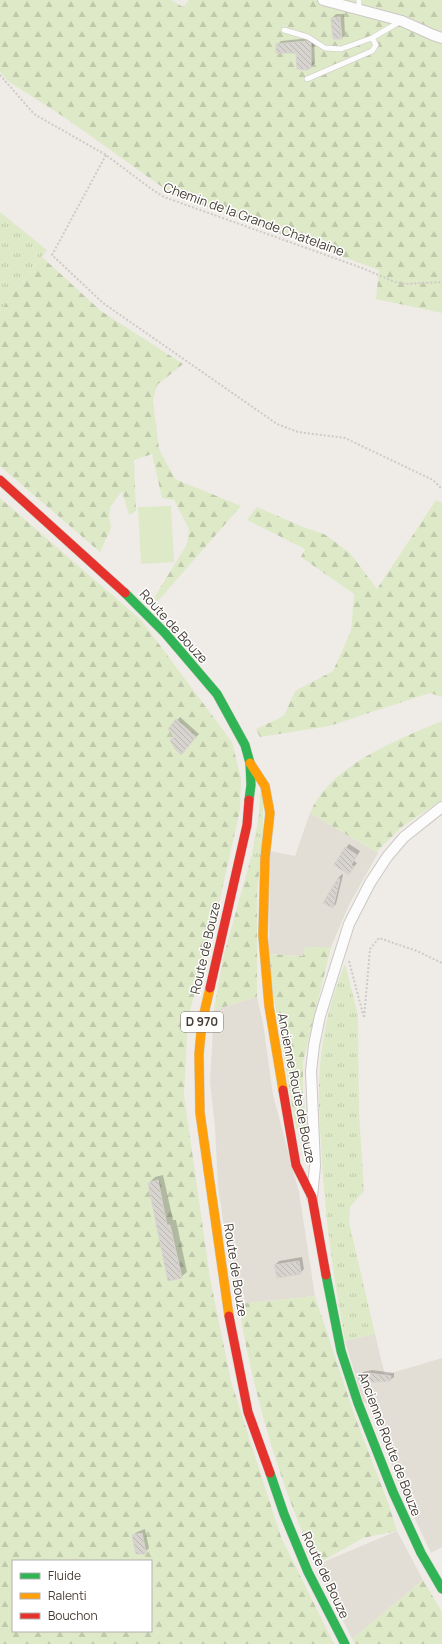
<svg xmlns="http://www.w3.org/2000/svg" width="442" height="1644" viewBox="0 0 442 1644" font-family="Manrope,sans-serif">
<defs>
<pattern id="grass-tufts" width="24" height="20" patternUnits="userSpaceOnUse"><rect width="24" height="20" fill="#dee9c8"/><path d="M3 7l-1-3M5 7V3M7 7l1-3M15 17l-1-3M17 17v-4M19 17l1-3" fill="none" stroke="#c0c9ac"/></pattern>
<pattern id="forest-firs" width="22" height="20" patternUnits="userSpaceOnUse"><rect width="22" height="20" fill="#dee9c8"/><path d="M5 1l3.5 6h-7zM16 11l3.5 6h-7z" fill="#c0c9ac"/></pattern>
<pattern id="building-back-hatch" width="6" height="6" patternUnits="userSpaceOnUse"><rect width="6" height="6" fill="#d7d3cf"/><path d="M-1 5l2 2M0 0l6 6M5-1l2 2" fill="none" stroke="#bab6b2"/></pattern>
</defs>
<rect width="100%" height="100%" fill="#efece8"/>
<!-- residential -->
<path fill="#e3ded5" d="M310,813L378,853L349,905L331,947H305L303,956L269,954L270,851L295,856Z
M257,997L263,1023L273,1095L299,1192L315,1296L238,1304L231,1272L218,1187L215,1128L210,1082L214,1010Z
M375,1334L385,1375L442,1358V1547L431,1553L401,1490L371,1405L363,1402L345,1341Z
M397,1531L423,1580L352,1639L316,1565Z"/>
<!-- grass -->
<path fill="url(#grass-tufts)" d="M0,212L47,250L0,311Z
M260,794H263V836L259,873L252,854L259,814Z
M345,964L358,1015L359,1112L364,1191L350,1207L349,1222L375,1334L345,1341C333,1276 324,1211 321,1145C320,1125 318,1105 319,1085C320,1043 329,1001 345,964Z"/>
<!-- forest -->
<path fill="url(#forest-firs)" fill-rule="evenodd" d="M0,0H171L183,7L189,0H442V313L376,299L379,270L172,194L64,117L8,81L0,72Z
M42,257L101,311L183,364L157,385L153,401L159,449L175,479L241,506L158,601L154,598L187,544L189,529L174,500L162,498L152,454L134,460L136,511L129,515L122,491L111,506L109,516L111,528L100,552L0,466V311Z
M0,498L141,620L232,742L241,778L240,810L217,912L188,1018L184,1095L210,1278L231,1381L281,1537L334,1644H0ZM13,1561H151V1631H13Z
M436,500L442,503V697L430,693L329,726L260,737L256,729L284,716L295,691L333,671L351,631L354,594L301,557L305,549L247,520L257,507L303,527L324,534L350,553L377,589Z
M442,721V800L403,826L378,850V853L310,813C330,765 397,740 442,721Z
M252,854L259,873L257,894V997L214,1010L223,958Z
M305,947H331L303,1062V1092L307,1130L296,1129L272,987L269,954L303,956Z
M315,1296L354,1414L389,1505L397,1531L363,1538L316,1565C289,1503 267,1439 252,1373C246,1350 243,1327 238,1304Z
M423,1580L442,1612V1644H355L352,1639Z"/>
<!-- pitch -->
<path fill="#dee9c8" d="M171,506L174,562L141,564L138,507Z"/>
<!-- shadow -->
<path fill="#0003" d="M336,14H344L345,34L342,38L332,18Z
M311,38L314,40L315,63L311,67L297,51L277,45L281,41Z
M180,717L199,734L184,750L177,736L169,729Z
M349,844L360,851L354,861L357,863L349,873L346,848Z
M342,874L343,875L336,904L333,907L324,902L338,878Z
M163,1175L173,1220H176L187,1272L181,1277L149,1183L155,1177Z
M302,1257L304,1269L300,1273L275,1265L279,1261Z
M372,1370L394,1373V1377L390,1380L359,1376L363,1372Z
M145,1529L149,1548L144,1553L133,1535L137,1532Z"/>
<!-- building -->
<path fill="url(#building-back-hatch)" stroke="#d7d3ce" d="M340,17L342,39H333L331,18Z
M307,41L311,43V68L307,70L297,69L296,53H276V44Z
M176,719L196,737L181,755L175,749L170,740L175,736L168,729Z
M345,847L357,855L351,865L354,867L349,875L334,865Z
M338,878L340,879L333,908L323,903Z
M158,1180L167,1225H170L182,1278L168,1281L148,1183Z
M299,1261L301,1274L277,1278L274,1265Z
M368,1373L391,1376L390,1381L360,1383L358,1376Z
M142,1533L146,1552L145,1554H136L132,1535Z"/>
<g fill="none" stroke-linecap="round" stroke-linejoin="round">
<!-- lane casing -->
<g stroke="#ccc8c4" stroke-width="6">
<path id="lane" d="M359,10V0
M284,30L308,37L325,48L341,49L372,38L401,21
M307,79L372,51L376,45L372,38"/>
</g>
<!-- street casing -->
<g stroke="#ccc8c4" stroke-width="12">
<path id="street" d="M323,0L402,21L433,35L442,38
M312,1197L315,1166L311,1071L314,1045L320,1016L349,924L370,883L387,857L404,837L442,807"/>
</g>
<!-- fast casing -->
<g stroke="#cfc9bf" stroke-width="10">
<path id="fast" d="M125,593L165,633L217,694L245,745L250,763L251,785L249,800
M326,1275L341,1351L358,1403L393,1492L421,1553L442,1589
M270,1473L284,1514L308,1572L345,1644"/>
</g>
<!-- slow casing -->
<g stroke="#cfc9bf" stroke-width="10">
<path id="slow" d="M250,763L265,786L270,813L265,858L263,936L269,1006L283,1090
M210,988L202,1022L199,1054L200,1113L229,1316"/>
</g>
<!-- jam casing -->
<g stroke="#cfc9bf" stroke-width="10">
<path id="jam" d="M0,480L125,593
M210,988L247,825L249,800
M283,1090L296,1165L312,1197L326,1275
M229,1316L248,1412L270,1473"/>
</g>
<!-- path -->
<path stroke="#cecac6" stroke-width="2" stroke-dasharray="2 2" stroke-linecap="butt" d="M0,75L34,114L106,155L150,188L164,197L362,268L395,282L406,284L442,282
M106,155L52,255L103,303L277,424L298,432L345,438L433,480L442,489
M349,961L364,1018L370,949L379,938L417,951L442,963"/>
<!-- lane -->
<use href="#lane" stroke="#fdfcfc" stroke-width="5"/>
<!-- street -->
<use href="#street" stroke="#fdfcfc" stroke-width="10"/>
<!-- fast -->
<use href="#fast" stroke="#30b455" stroke-width="9"/>
<!-- slow -->
<use href="#slow" stroke="#ff9f0a" stroke-width="9"/>
<!-- jam -->
<use href="#jam" stroke="#e5322d" stroke-width="9"/>
</g>
<g text-anchor="middle" stroke-width="3" stroke-linejoin="round" paint-order="stroke">
<!-- shield labels -->
<rect fill="#fff" stroke="#7d7771" stroke-width="1" x="181" y="1012" width="42" height="20" rx="3"/>
<g font-size="12" font-weight="bold" fill="#453d34">
<text x="202" y="1026">D 970</text>
</g>
<!-- street labels -->
<g font-size="13" fill="#453d34" stroke="#fff">
<text transform="translate(254 219) rotate(20)" y="5">Chemin de la Grande Chatelaine</text>
<text transform="translate(174 626) rotate(48)" y="5">Route de Bouze</text>
<text transform="translate(205 948) rotate(-77)" y="5">Route de Bouze</text>
<text transform="translate(297 1088) rotate(79)" y="5">Ancienne Route de Bouze</text>
<text transform="translate(236 1270) rotate(81)" y="5">Route de Bouze</text>
<text transform="translate(390 1444) rotate(69)" y="5">Ancienne Route de Bouze</text>
<text transform="translate(326 1575) rotate(65)" y="5">Route de Bouze</text>
</g>
</g>
<!-- legend -->
<rect x="12" y="1560" width="140" height="72" fill="#ffffff" stroke="#b5b1ae"/>
<rect x="20" y="1573" width="20" height="6" fill="#30b455" stroke="#b5b1ae"/>
<text x="48" y="1580" font-size="12" fill="#453d34">Fluide</text>
<rect x="20" y="1593" width="20" height="6" fill="#ff9f0a" stroke="#b5b1ae"/>
<text x="48" y="1600" font-size="12" fill="#453d34">Ralenti</text>
<rect x="20" y="1613" width="20" height="6" fill="#e5322d" stroke="#b5b1ae"/>
<text x="48" y="1620" font-size="12" fill="#453d34">Bouchon</text>
</svg>
